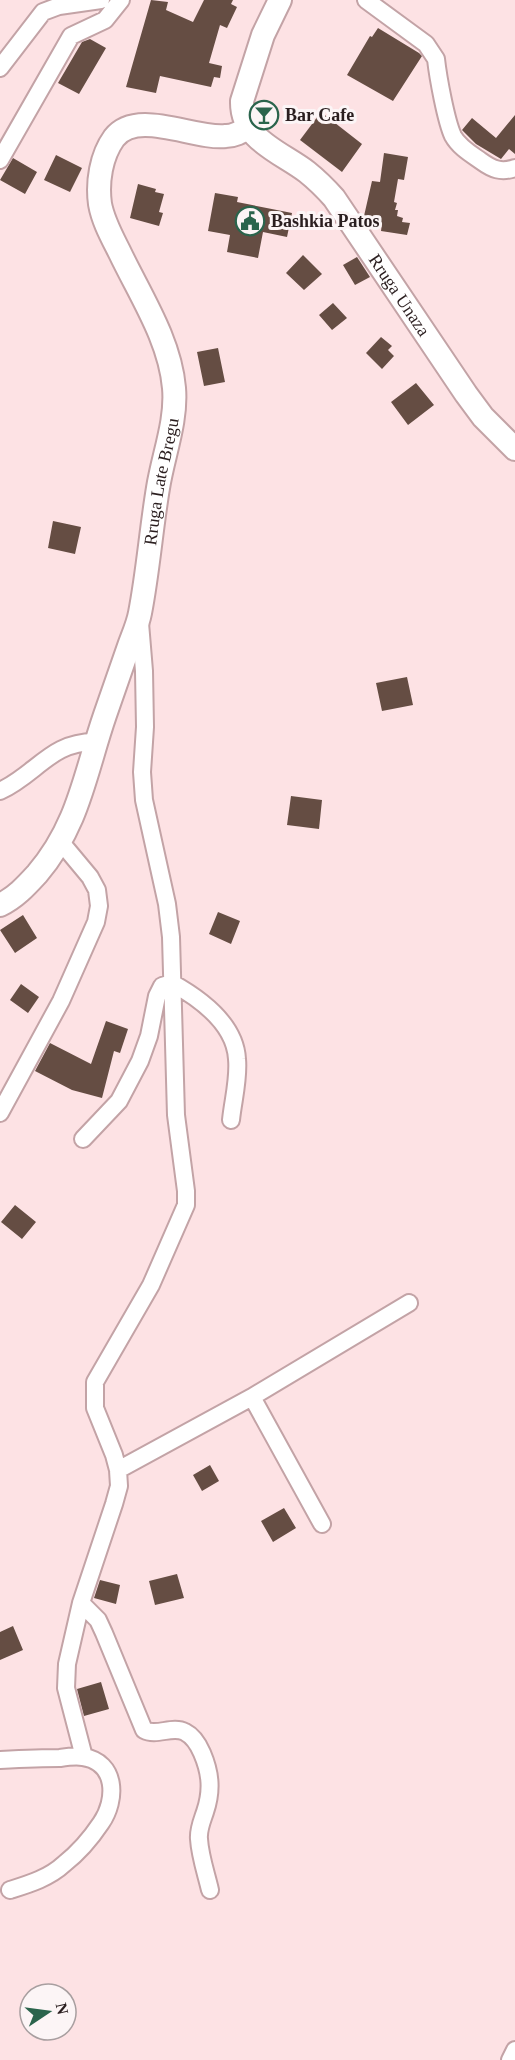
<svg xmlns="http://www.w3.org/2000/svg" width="515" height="2060" viewBox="0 0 515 2060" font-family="Georgia,serif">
<rect width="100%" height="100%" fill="#fde2e4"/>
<!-- building -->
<path fill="#654d43" d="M151,0L168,2L166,10L193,22L204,0H233L231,4L237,7L227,28L220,25L209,63L222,66L220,78L214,77L211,87L160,76L156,93L126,87Z
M378,28L419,53L422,56L393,101L347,75L370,36L372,37Z
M90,39L106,48L79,94L58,83L82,42Z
M321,112L362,144L342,172L300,140Z
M515,115V154L509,149L501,159L476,144L462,130L472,118L496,138Z
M384,153L408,157L404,180L398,179L394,202L397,203L395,210H398L397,216L403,218L402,222L410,223L407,235L381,231L382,223L372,221V218L364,216L372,181L380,182Z
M56,155L82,168L70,192L44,180Z
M13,158L37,172L25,194L0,180Z
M138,184L156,189L155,192L164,194L159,212L163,213L159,226L130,218Z
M215,193L238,197L237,202L292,213L287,237L263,232L258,258L227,252L230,235L208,231Z
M303,255L322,274L304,290L286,273Z
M357,257L370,277L355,285L343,265Z
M333,303L347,318L332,330L319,315Z
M381,337L392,346L388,350L394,356L382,369L366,353Z
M218,348L225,382L204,386L197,352Z
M416,383L434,405L408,425L391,402Z
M53,521L81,527L75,554L48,548Z
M407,677L413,705L382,711L376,683Z
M291,796L322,800L319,829L287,825Z
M218,912L240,921L231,944L209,934Z
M23,915L37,938L15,953L0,930Z
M21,984L39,997L28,1013L10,1000Z
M106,1021L128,1029L120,1053L114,1051L102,1098L72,1090L35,1071L50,1043L91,1064Z
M15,1205L36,1222L22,1239L1,1222Z
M210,1465L219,1481L202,1491L193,1475Z
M284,1508L296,1528L273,1542L261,1521Z
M177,1574L184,1598L155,1605L149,1581Z
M100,1580L120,1585L116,1604L94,1598Z
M13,1626L23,1650L0,1660V1632Z
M101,1682L109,1709L84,1716L77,1689Z"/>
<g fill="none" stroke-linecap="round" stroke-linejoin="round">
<!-- minor casing -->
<g stroke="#c3a3a6" stroke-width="20">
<path id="minor" d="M366,0L426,44L436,59C438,77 446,121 453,136C459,147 471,154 481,161C492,169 501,173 515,168
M0,68L43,12L59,6L101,0
M0,160L71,36L105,20L121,0
M0,791C37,774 51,741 96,742
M0,1113L61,1001L96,922L99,906L97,890L90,877L60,841
M83,1139L119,1101L140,1061L149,1036L157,996L162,986L172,983C199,998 235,1024 237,1059C239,1079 233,1100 231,1120
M252,1397L322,1524
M118,1470L252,1397L409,1303
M81,1603L98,1620L104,1633L144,1730C157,1737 172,1725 185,1732C193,1736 199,1746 202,1753C211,1774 212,1791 205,1812C202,1821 198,1830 199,1839C200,1856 206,1873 210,1890
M84,1757L66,1688L67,1664L81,1603L114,1504L119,1486L118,1470L114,1455L95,1408V1382L151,1285L186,1205V1191L176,1115L171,937L167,904L144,800L142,772L145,727L144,671L140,623
M0,1760C20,1759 40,1758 60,1758C67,1757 76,1756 83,1757C117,1762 117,1800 101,1823C91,1838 78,1853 64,1864C49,1878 29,1884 10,1890
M510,2060L515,2050"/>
</g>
<!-- secondary casing -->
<g stroke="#c3a3a6" stroke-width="26">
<g id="secondary">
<path id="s1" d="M280,0L263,35L242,101C241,140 281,152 307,172C317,180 326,189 334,198L466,394L483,417L515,449"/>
<path id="s2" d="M0,905C15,898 26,886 37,874C79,825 85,773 105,715C113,692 121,669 129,646C133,635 138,624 140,613C148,572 151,530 158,488C163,456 177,421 174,388C170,340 140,295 120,253C112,237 103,221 100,204C97,182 101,156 114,138C137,108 195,140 226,136C234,136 241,132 248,128"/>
</g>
</g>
<!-- minor -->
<use href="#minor" stroke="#fff" stroke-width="16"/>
<!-- secondary -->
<use href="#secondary" stroke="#fff" stroke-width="22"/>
</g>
<!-- icons -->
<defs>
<g id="bar-ring" transform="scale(1.5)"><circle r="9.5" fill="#fcf5f6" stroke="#2a644c" stroke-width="1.5"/><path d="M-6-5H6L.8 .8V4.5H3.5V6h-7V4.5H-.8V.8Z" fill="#2a644c"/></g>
<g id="civic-ring" transform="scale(1.5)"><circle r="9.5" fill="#fcf5f6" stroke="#2a644c" stroke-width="1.5"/><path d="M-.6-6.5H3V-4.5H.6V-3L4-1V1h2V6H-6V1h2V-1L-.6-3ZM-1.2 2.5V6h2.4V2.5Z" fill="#2a644c"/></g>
</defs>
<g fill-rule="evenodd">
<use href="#bar-ring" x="264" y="115"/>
<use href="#civic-ring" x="250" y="221"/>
</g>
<g text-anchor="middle" stroke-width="6" stroke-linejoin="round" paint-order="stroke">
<!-- poi labels -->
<g font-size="18" font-weight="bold" fill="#2a1e1f" stroke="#fcf5f6" text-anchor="start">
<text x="285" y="121">Bar Cafe</text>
<text x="271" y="227">Bashkia Patos</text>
</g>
<!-- street labels -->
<g font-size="18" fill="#2a1e1f" stroke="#fcf5f6">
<text dy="6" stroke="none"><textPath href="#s1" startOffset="364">Rruga Unaza</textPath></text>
<text dy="6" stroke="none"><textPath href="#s2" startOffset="464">Rruga Late Bregu</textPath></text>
</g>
</g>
<!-- north arrow -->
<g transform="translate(48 2012) rotate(77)"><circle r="28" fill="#fcf5f6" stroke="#a89fa0" stroke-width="1.5"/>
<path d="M0-4.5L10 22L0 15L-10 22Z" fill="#2a644c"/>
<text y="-9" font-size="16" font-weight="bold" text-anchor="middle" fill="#2a1e1f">N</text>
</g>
</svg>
